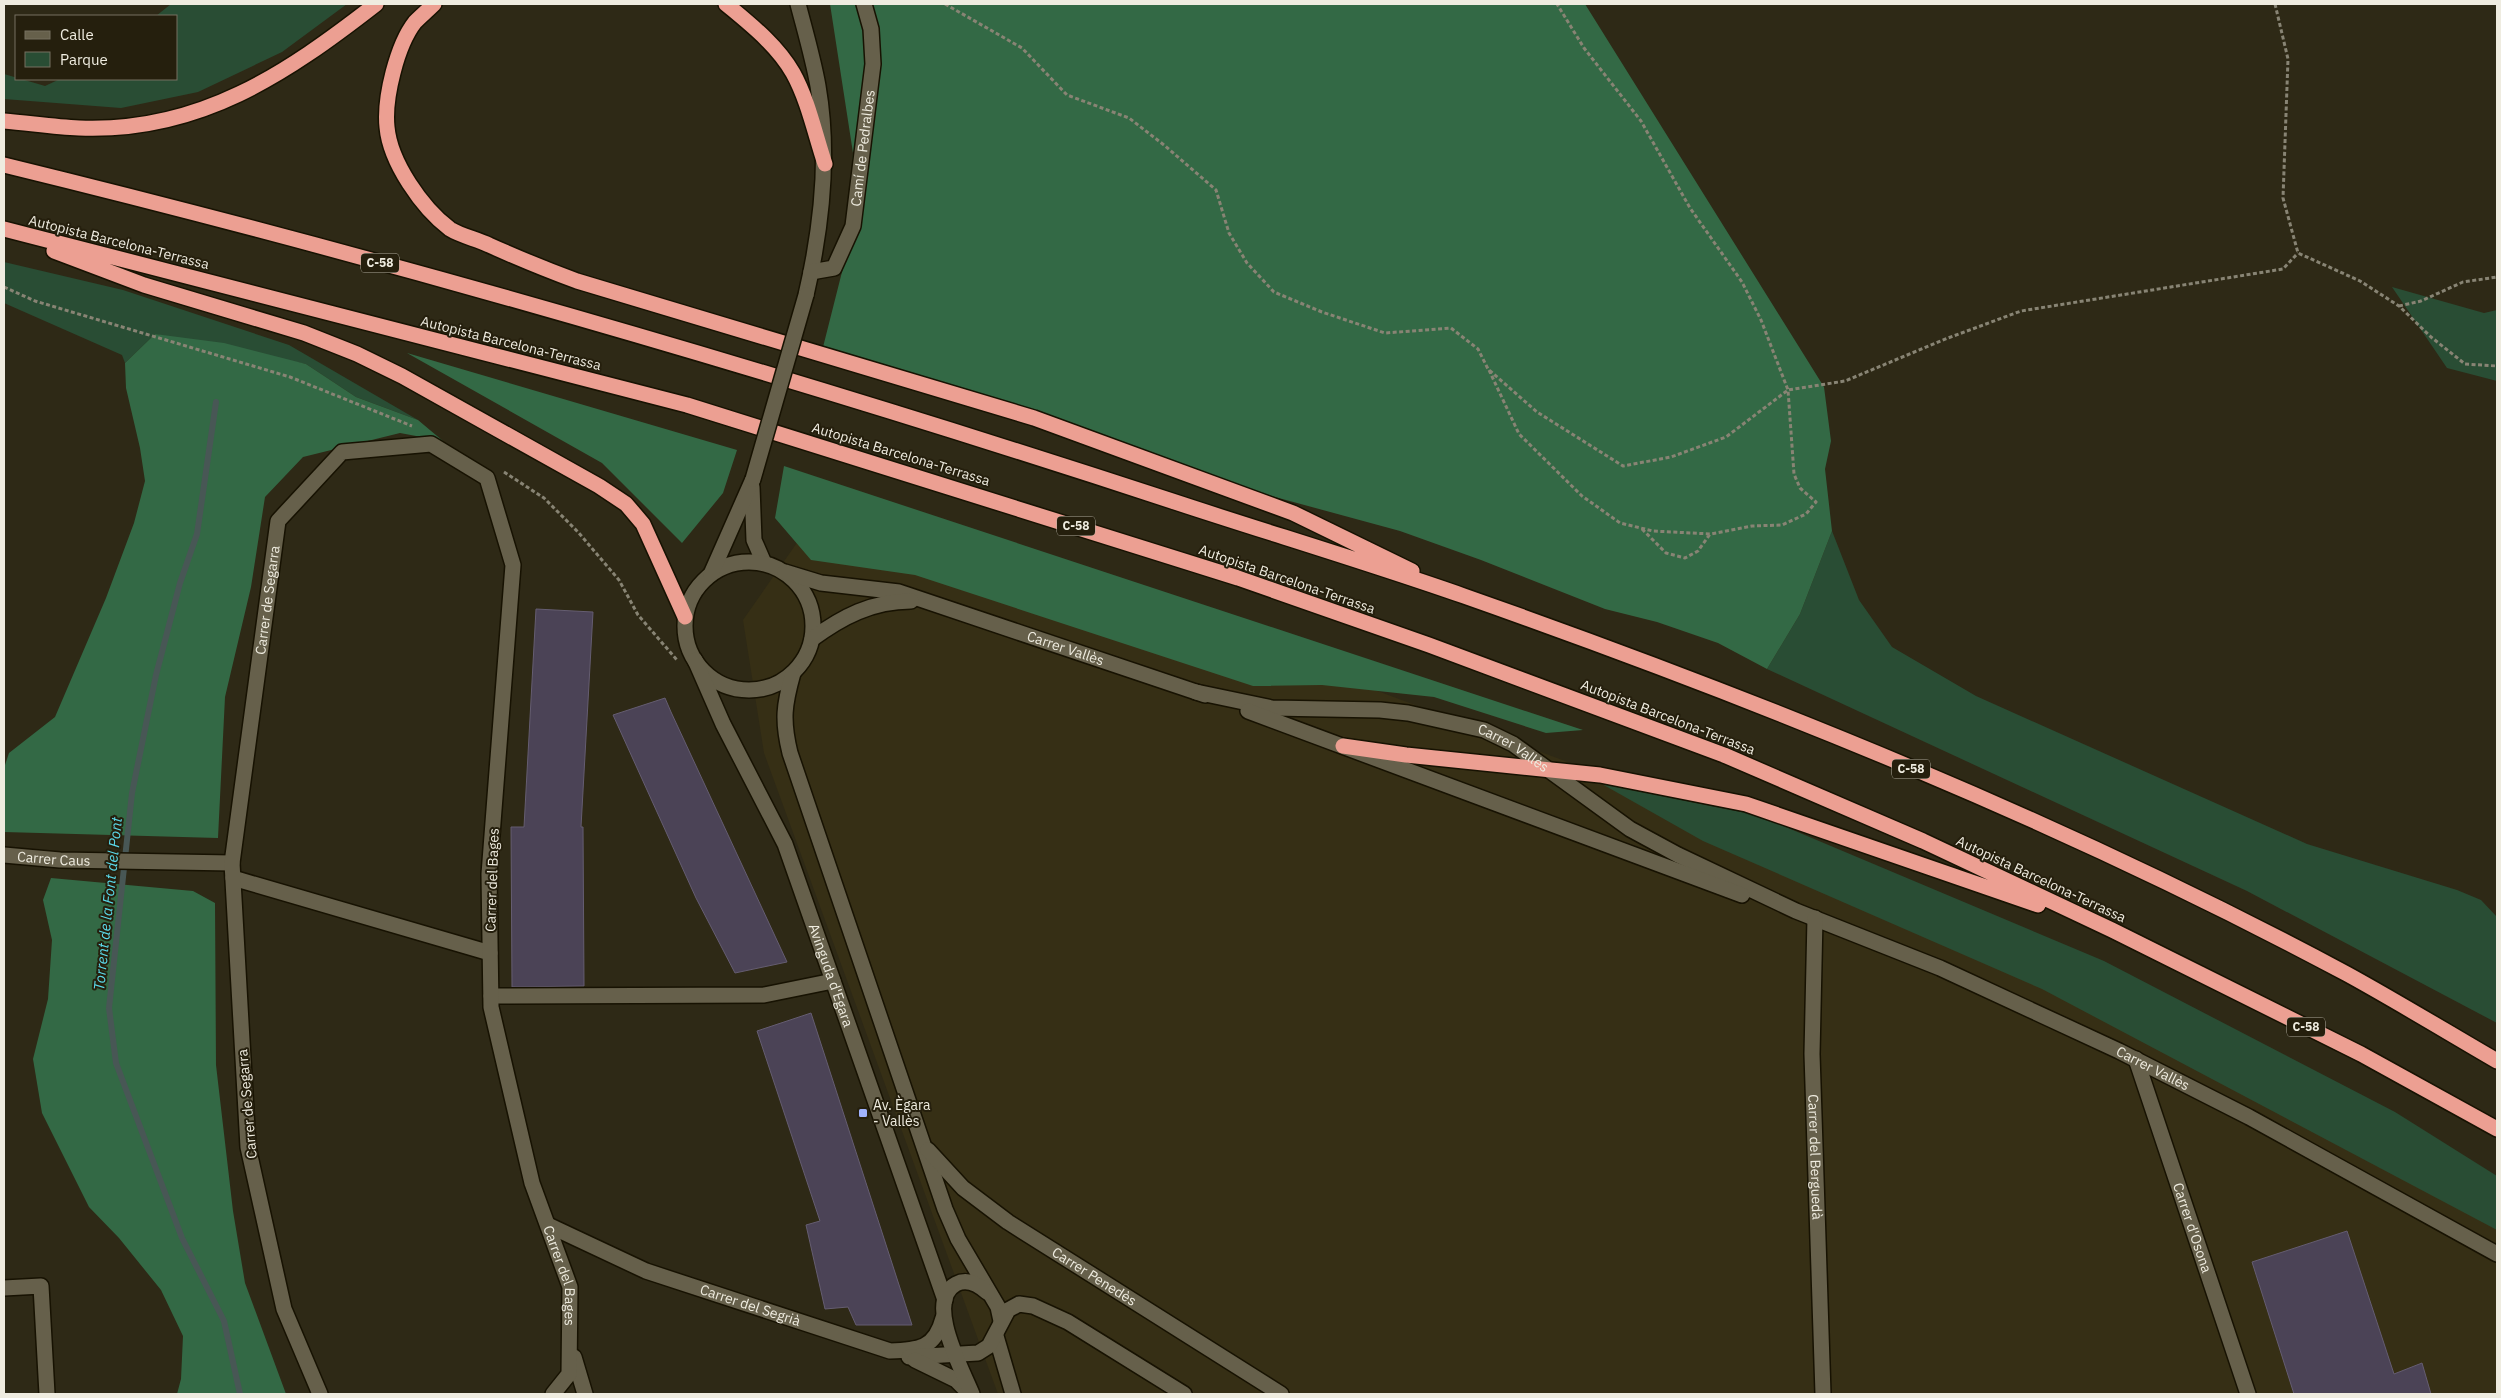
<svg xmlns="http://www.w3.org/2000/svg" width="2501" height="1398" viewBox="0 0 2501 1398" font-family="'IBM Plex Sans',sans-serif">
<rect width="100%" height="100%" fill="#2e2916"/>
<!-- built -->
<path fill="#362f15" d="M801,537L1308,665L1849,867L2497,1191V1394H998L764,753L743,620Z"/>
<!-- green -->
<path fill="#294d34" d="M171,4H347L282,52L198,92L121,108L4,99V74L45,86L60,79H176V16H156Z
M4,262L123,290L289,345L418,420L356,397L306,364L155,334L125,363L122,355L4,303Z
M2392,287L2484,313L2497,310V381L2447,368Z
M1832,531L1859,600L1892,647L1976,696L2307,844L2457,890L2481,900L2497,917V1023L2247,891L1767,669L1800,614Z
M1602,784L1757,815L2104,961L2395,1112L2497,1176V1230L2042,989L1703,841Z"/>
<!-- forest -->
<path fill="#336945" d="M830,4H1585L1824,387L1831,441L1825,469L1832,531L1800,614L1767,669L1718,643L1657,622L1605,609L1481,560L1400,531L1275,497L1131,451L820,359L845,260L853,153Z
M155,334L224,343L306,364L356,397L418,420L443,441L400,433L303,457L265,497L251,587L225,697L218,838L4,832V768L9,753L55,717L106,598L134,523L145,481L140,448L126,388L125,363Z
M407,353L737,450L723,493L682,543L602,463Z
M784,466L1583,730L1546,733L1434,697L1322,685L1253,686L915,575L811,560L775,518Z
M51,878L193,891L215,903L216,1065L233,1211L245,1283L286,1394H177L181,1379L183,1336L161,1290L119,1238L89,1207L42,1113L33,1059L48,999L52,940L43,900Z"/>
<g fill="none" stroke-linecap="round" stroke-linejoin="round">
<!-- stream -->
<path stroke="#485755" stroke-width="6" d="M216,402L197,534L180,583L156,675L132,793L109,1008L116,1063L182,1238L224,1321L240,1394"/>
</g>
<!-- building -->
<path fill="#4b4356" stroke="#655d71" d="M536,609L593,612L581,827H583L584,986L512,987L511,827H524Z
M665,698L671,712L787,962L735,973L696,898L613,715Z
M811,1013L912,1325H856L848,1307L825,1309L806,1225L820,1221L757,1031Z
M2347,1231L2394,1374L2422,1363L2431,1394H2294L2252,1262Z"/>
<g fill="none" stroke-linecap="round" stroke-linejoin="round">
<!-- minor casing -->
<g stroke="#171202" stroke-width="18">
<g id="minor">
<path d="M798,4C805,31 813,58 818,86C830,156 822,226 806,295"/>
<path id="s1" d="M811,272L834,268L853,226L873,64L871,29L864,4"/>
<path d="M752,487L754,540L764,563"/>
<circle cx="749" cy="626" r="64"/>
<path id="s2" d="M785,572L821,583L899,592L1205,695"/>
<path d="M711,574L753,479"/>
<path d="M812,639C842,617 872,601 911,601"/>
<path id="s3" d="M695,660L723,724L785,844L945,1300"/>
<path d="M793,673C784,705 782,720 790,753L945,1209L958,1239L998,1307L1001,1321"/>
<path id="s4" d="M1196,692L1272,708L1380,710L1408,713L1484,730L1513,744L1630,829L1678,855L1796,911L1940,968L2119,1051L2249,1117L2497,1254"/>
<path d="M1248,711L1742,895"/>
<path id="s5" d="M4,855L60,860L232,863"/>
<path d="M233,878L490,953"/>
<path id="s6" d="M1815,918L1812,1054L1823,1394"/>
<path d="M491,996L764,995L833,981"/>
<path id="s7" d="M2136,1059L2248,1394"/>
<path id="s8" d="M928,1150L963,1188L1008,1222L1281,1394"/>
<path id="s9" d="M548,1225L646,1271L890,1351C918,1350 935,1349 943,1318"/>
<path d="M4,1288L41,1286L47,1394"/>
<path d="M996,1336L1013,1394"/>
<path d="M574,1357L585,1394"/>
<path d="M909,1357L978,1353L989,1346L1008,1310L1019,1304L1033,1306L1068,1322L1184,1394"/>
<path d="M915,1360L956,1380L969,1393"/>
<path id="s10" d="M320,1394L284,1309L248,1147L232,863L278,521L342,452L431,444L487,478L513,565L489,874L491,1007L532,1183L570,1287L569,1374L553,1394"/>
<path d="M972,1394C963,1371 924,1301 956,1284C967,1278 979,1285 987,1292"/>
</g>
</g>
<!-- highway casing -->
<g stroke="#171202" stroke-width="18">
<path id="highway" d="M434,4C428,10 421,16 415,22C397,45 384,98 387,127C390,162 422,208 450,229C461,236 477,239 489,245C518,258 547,270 577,281L1034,418L1293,513L1412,571
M726,4C750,24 777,45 793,73C808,100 815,134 825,164
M4,121C29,123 54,127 79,128C199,133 286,74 376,4
M4,165C397,261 787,375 1172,501C1269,533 1367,562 1464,596C1765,702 2065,823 2347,974C2398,1002 2447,1032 2497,1061
M4,229L687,405L1238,578L1429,645L1724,755L1923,841L2112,930L2361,1054L2497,1129
M54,251L144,285L304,333L357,354L402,376L599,486L626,504L643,524L685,617
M1343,746L1406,755L1600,775L1746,804L2038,905"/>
</g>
<!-- path -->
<path stroke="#888474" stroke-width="3" stroke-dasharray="4 2.5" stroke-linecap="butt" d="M945,4L1022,48L1067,95L1129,118L1164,145L1216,190L1229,233L1247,263L1274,292L1322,312L1385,333L1451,328L1478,349L1488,369L1537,412L1623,466L1671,457L1726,437L1788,390L1845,381L1948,338L2021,311L2283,269L2298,253
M2275,4L2288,59L2283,198L2298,253L2360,281L2399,306L2431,337L2465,364L2497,366
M4,287L35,301L290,377L412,426
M2399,306L2421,301L2463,282L2497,277
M1489,370L1519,434L1582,496L1620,523L1653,531L1711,534L1752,526L1782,525L1806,514L1816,502L1800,488L1794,474L1788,390L1761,320L1742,282L1690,208L1641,121L1584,48L1557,4
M504,472L544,498L578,532L619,580L638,615L677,660
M1642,529L1666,553L1685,558L1698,551L1710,534"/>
<!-- minor -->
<use href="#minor" stroke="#66604b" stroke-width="15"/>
<!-- highway -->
<use href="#highway" stroke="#ec9f92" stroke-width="15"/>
<!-- minor-bridge casing -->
<g stroke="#171202" stroke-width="18" stroke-linecap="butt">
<path id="minor-bridge" d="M753,479L806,295"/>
</g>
<!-- minor-bridge -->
<use href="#minor-bridge" stroke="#66604b" stroke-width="15"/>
</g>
<!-- markers -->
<rect fill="#a0b3fd" stroke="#251f0d" stroke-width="2" x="858" y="1108" width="10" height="10" rx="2.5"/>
<g text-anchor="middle" stroke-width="4" stroke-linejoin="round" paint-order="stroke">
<!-- shield labels -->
<g fill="#251f0d" stroke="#b2aea1" stroke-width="1">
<rect x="361" y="253.5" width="38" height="19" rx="4"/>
<rect x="1057" y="516.5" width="38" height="19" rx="4"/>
<rect x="1892" y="759.5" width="38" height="19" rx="4"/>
<rect x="2287" y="1017.5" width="38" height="19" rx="4"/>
</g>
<g font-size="12" font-weight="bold" fill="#efece0">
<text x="380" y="267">C-58</text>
<text x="1076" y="530">C-58</text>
<text x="1911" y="773">C-58</text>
<text x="2306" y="1031">C-58</text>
</g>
<!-- street labels -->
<g font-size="14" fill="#efece0" stroke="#251f0d">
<text dy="5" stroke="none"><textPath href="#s1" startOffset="148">Camí de Pedralbes</textPath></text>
<text transform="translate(119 242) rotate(14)" y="5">Autopista Barcelona-Terrassa</text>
<text transform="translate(511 343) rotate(14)" y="5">Autopista Barcelona-Terrassa</text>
<text transform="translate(901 454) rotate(17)" y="5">Autopista Barcelona-Terrassa</text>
<text transform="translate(1287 579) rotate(19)" y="5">Autopista Barcelona-Terrassa</text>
<text dy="5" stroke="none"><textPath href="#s10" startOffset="808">Carrer de Segarra</textPath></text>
<text dy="5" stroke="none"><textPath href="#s2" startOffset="292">Carrer Vallès</textPath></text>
<text transform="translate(1668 717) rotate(21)" y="5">Autopista Barcelona-Terrassa</text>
<text dy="5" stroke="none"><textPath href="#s4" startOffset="326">Carrer Vallès</textPath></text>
<text dy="5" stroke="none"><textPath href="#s5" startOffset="50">Carrer Caus</textPath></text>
<text transform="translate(2041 879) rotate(25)" y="5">Autopista Barcelona-Terrassa</text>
<text transform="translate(492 880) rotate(-88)" y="5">Carrer del Bages</text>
<text dy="5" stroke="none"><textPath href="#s3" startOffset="344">Avinguda d'Egara</textPath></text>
<text dy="5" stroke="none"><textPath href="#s4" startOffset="1044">Carrer Vallès</textPath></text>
<text transform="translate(247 1104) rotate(-95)" y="5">Carrer de Segarra</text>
<text dy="5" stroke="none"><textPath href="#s6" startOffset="239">Carrer del Berguedà</textPath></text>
<text dy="5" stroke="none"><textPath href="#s7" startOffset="178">Carrer d'Osona</textPath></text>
<text dy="5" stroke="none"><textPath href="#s10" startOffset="1949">Carrer del Bages</textPath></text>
<text dy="5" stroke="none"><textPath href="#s8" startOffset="210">Carrer Penedès</textPath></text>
<text dy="5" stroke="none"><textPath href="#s9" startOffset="218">Carrer del Segrià</textPath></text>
</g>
<!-- poi labels -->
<g font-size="14" fill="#efece0" stroke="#251f0d" text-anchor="start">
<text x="873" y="1110">Av. Ègara<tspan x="873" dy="16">- Vallès</tspan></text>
</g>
<!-- water labels -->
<g font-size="15" font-style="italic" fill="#5bd8e8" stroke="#251f0d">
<text transform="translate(108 904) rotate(-84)" y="5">Torrent de la Font del Pont</text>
</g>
</g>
<!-- border -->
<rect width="2501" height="1398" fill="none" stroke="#efece0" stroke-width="10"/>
<!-- legend -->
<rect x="15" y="15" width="162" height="65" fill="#251f0d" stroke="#767161"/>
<rect x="25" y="31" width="25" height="8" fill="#66604b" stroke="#767161"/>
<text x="60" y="40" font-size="15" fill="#efece0">Calle</text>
<rect x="25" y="52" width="25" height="15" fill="#294d34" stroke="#767161"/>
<text x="60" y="65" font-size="15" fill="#efece0">Parque</text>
</svg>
